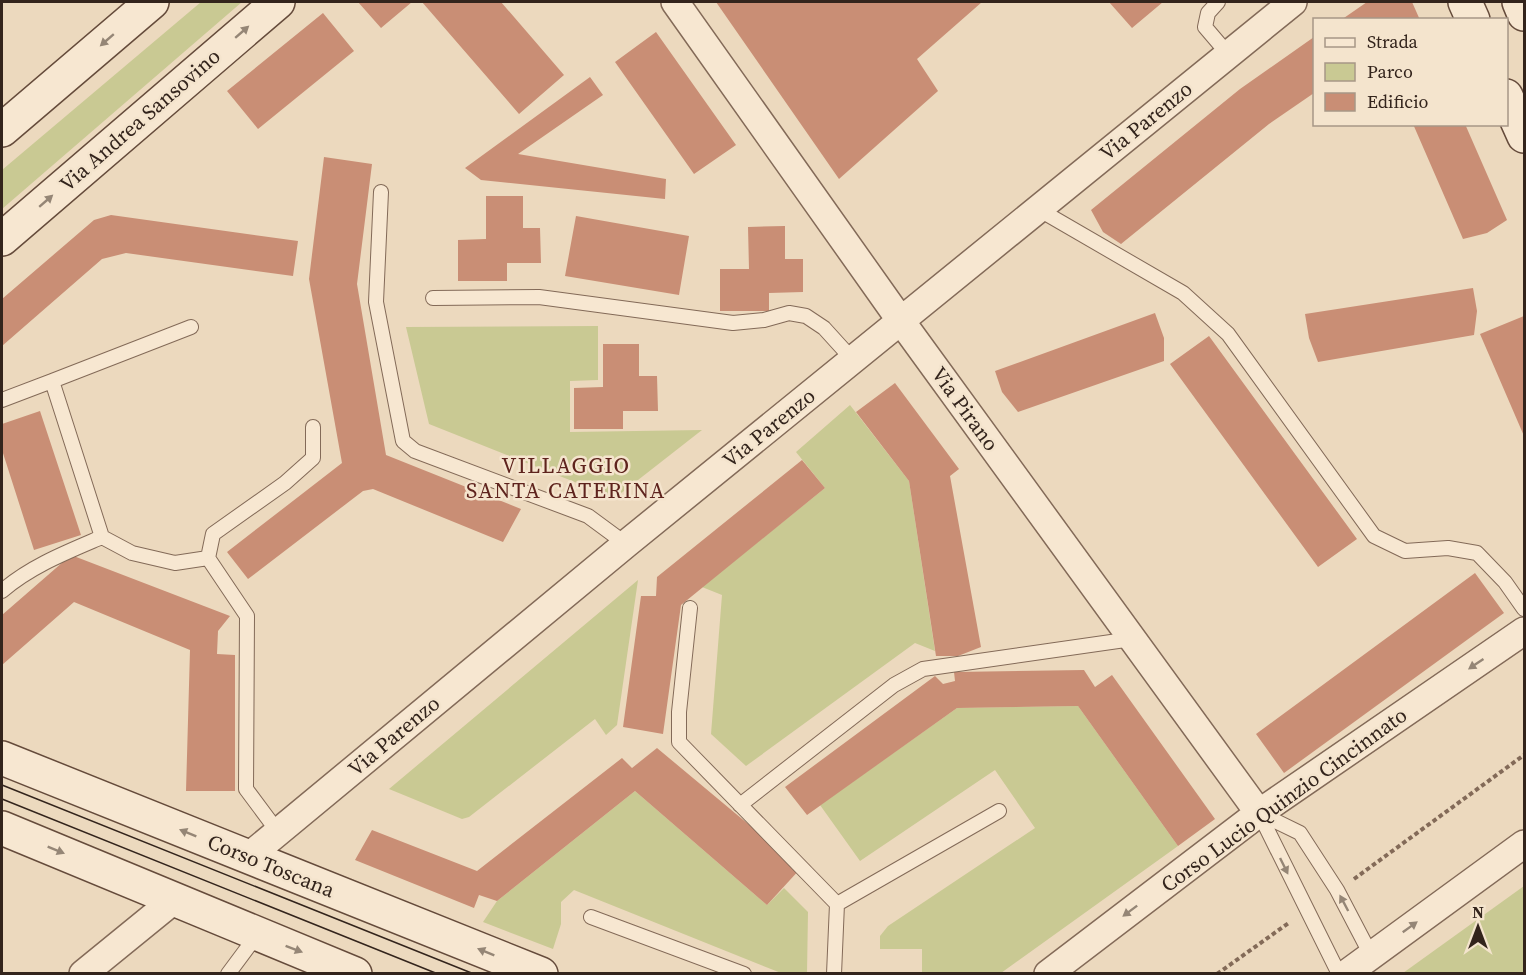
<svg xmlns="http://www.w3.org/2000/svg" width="1526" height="975" viewBox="0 0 1526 975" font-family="'Source Serif 4',serif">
<rect width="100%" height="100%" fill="#ecd9be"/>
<!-- green -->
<path fill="#c9c993" d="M201,2H242L2,209V170Z
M598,326V380L570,381V432L702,430L615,498L429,424L406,327Z
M850,405L909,481L935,651L915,643L746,766L711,734L722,595L702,587L825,488L796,452Z
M638,580L617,725L606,735L595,719L469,817L462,819L389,789Z
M1078,706L1178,846L1001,973H922V949H880V936L888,926L1035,828L995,770L860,861L820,805L957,708Z
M635,791L767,905L784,888L808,912L807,973H781L574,890L561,902V924L553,949L483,922L497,901Z
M1524,886V973H1403Z"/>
<!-- building -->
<path fill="#c98e75" d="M358,2H412L381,28Z
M422,2H501L564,75L519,114Z
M716,2H982L917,59L938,91L839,179Z
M1109,2H1163L1132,28Z
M1367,2H1412L1420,20H1341Z
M323,13L354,51L258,129L227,91Z
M656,32L736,145L694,174L615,62Z
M1314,37V93L1269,124L1121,244L1103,232L1091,210L1240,89Z
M590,77L603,95L518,154L666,179L665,199L481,180L465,168Z
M1413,124H1465L1507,220L1487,233L1463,239Z
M324,157L372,164L357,284L386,455L521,509L503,542L373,489L363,491L248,579L227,552L342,463L309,279Z
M486,196H523V228H540L541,263H507V281H458V240L486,239Z
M111,215L298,241L293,276L126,253L102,259L2,346V299L94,220Z
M576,216L689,236L679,295L565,276Z
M785,226V259H803V292L769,293V311H720V269H749L748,227Z
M1473,288L1477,311L1474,335L1318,362L1309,338L1305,314Z
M1155,313L1164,338V361L1018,412L1002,392L995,371Z
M1524,316V436L1480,334Z
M1209,336L1357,539L1318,567L1170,364Z
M603,344H639V376H657L658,411H623V429H574V388L603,387Z
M895,383L959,469L950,476L981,647L958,656H936L909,481L856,412Z
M40,411L81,535L34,550L2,450V424Z
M802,460L825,488L681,605L663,734L623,727L641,596H656L657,577Z
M71,555L230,616L218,631L217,654L235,655V791H186L190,650L74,602L2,665V615Z
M1475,573L1504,613L1284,773L1256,734Z
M1084,670L1095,687L1112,675L1215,819L1178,846L1078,706L957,708L807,815L785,787L935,676L943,684L955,681L954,672Z
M657,748L801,868L767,905L635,791L497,901L479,895L474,908L355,860L372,830L477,871L622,758L632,768Z"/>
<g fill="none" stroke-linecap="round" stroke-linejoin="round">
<!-- lane casing -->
<g stroke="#836a58" stroke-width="16">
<path id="lane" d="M1218,2L1208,13L1205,27L1228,54
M381,192L376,302L403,441L415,451L588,516L626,544
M1038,209L1183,293L1228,334L1374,536L1405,551L1448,548L1477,553L1505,582L1524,609
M433,298L539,297L733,323L764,320L789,313L806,316L824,328L853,360
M52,381L191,327
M2,400L52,381L102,537L132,553L175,563L208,558
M2,591C31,566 67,552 102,537
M690,608L679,712V742L837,904
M740,805L894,685L923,669L1132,639
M1259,813L1300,833L1337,890L1371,955
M1259,813L1339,974
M278,832L246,789L247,616L208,558L213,534L285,483L313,458V427
M591,917L744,974
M228,974L257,935
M834,974L837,904L999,811"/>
</g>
<!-- street casing -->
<g stroke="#836a58" stroke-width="30">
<path id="street" d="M675,2L901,321L1259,813
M248,857L626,544L1293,2
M83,974L175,899
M1048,974L1259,813L1524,631
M1346,974L1524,844"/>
</g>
<!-- secondary casing -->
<g stroke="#654b3b" stroke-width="36">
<path id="secondary" d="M1465,2L1473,20
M1519,2L1524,14
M1506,96L1524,136
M2,130L152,2
M2,239L278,2
M2,758L541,974
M2,828L355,974"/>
</g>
<!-- path -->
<path stroke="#836a58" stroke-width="4" stroke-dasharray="4.5 3" stroke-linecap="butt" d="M1354,879L1524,755
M1217,974L1290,922"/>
<!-- lane -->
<use href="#lane" stroke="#f7e7d1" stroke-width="14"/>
<!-- street -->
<use href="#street" stroke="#f7e7d1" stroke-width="27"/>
<!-- secondary -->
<use href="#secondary" stroke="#f7e7d1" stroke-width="33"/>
<!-- tram -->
<path stroke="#33241c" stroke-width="1.5" d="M2,785L474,974
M2,799L438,974"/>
</g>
<!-- one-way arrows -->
<defs><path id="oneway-solid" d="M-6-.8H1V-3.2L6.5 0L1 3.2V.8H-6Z" transform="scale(1.5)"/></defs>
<g fill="#958676">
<use href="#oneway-solid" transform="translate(242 32) rotate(-41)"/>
<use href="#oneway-solid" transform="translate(107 40) rotate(139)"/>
<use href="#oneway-solid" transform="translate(46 201) rotate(-41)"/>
<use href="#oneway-solid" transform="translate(1476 664) rotate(146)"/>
<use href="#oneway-solid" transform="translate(188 833) rotate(-158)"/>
<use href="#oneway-solid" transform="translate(56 850) rotate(22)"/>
<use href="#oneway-solid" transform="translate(1284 866) rotate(64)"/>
<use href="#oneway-solid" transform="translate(1344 903) rotate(-118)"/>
<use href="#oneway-solid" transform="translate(1130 911) rotate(143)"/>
<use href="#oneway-solid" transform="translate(1410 927) rotate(-36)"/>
<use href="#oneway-solid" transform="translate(294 949) rotate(21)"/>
<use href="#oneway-solid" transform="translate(486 952) rotate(-158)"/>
</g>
<g text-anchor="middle" stroke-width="5" stroke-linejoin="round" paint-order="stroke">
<!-- street labels -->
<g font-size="21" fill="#33241c" stroke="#f4e4cd">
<text transform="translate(140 120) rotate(-41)" y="7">Via Andrea Sansovino</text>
<text transform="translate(1146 121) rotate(-39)" y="7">Via Parenzo</text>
<text transform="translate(965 409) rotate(54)" y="7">Via Pirano</text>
<text transform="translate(769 428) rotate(-39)" y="7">Via Parenzo</text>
<text transform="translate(394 736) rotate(-40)" y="7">Via Parenzo</text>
<text transform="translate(1284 800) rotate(-36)" y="7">Corso Lucio Quinzio Cincinnato</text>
<text transform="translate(271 866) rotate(22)" y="7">Corso Toscana</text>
</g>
<!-- neighbourhood labels -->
<g font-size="22" letter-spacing="1.5" fill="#5e231d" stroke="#f4e4cd">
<text x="566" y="473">VILLAGGIO<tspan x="566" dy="25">SANTA CATERINA</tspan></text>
</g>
</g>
<!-- border -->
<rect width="1526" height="975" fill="none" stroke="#33241c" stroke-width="6"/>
<!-- legend -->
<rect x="1313" y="18" width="195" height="108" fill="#f4e4cd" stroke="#a79786" stroke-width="1.5"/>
<rect x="1325" y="38" width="30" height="9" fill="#f7e7d1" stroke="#a79786" stroke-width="1.5"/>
<text x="1367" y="48" font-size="18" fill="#33241c">Strada</text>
<rect x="1325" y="63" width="30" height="18" fill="#c9c993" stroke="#a79786" stroke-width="1.5"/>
<text x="1367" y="78" font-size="18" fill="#33241c">Parco</text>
<rect x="1325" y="93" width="30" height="18" fill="#c98e75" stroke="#a79786" stroke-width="1.5"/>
<text x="1367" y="108" font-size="18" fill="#33241c">Edificio</text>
<!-- north arrow -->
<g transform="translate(1478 927)" stroke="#f4e4cd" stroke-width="4.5" paint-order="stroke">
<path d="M0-4.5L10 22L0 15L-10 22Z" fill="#33241c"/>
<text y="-9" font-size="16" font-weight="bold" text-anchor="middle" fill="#33241c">N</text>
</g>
</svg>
